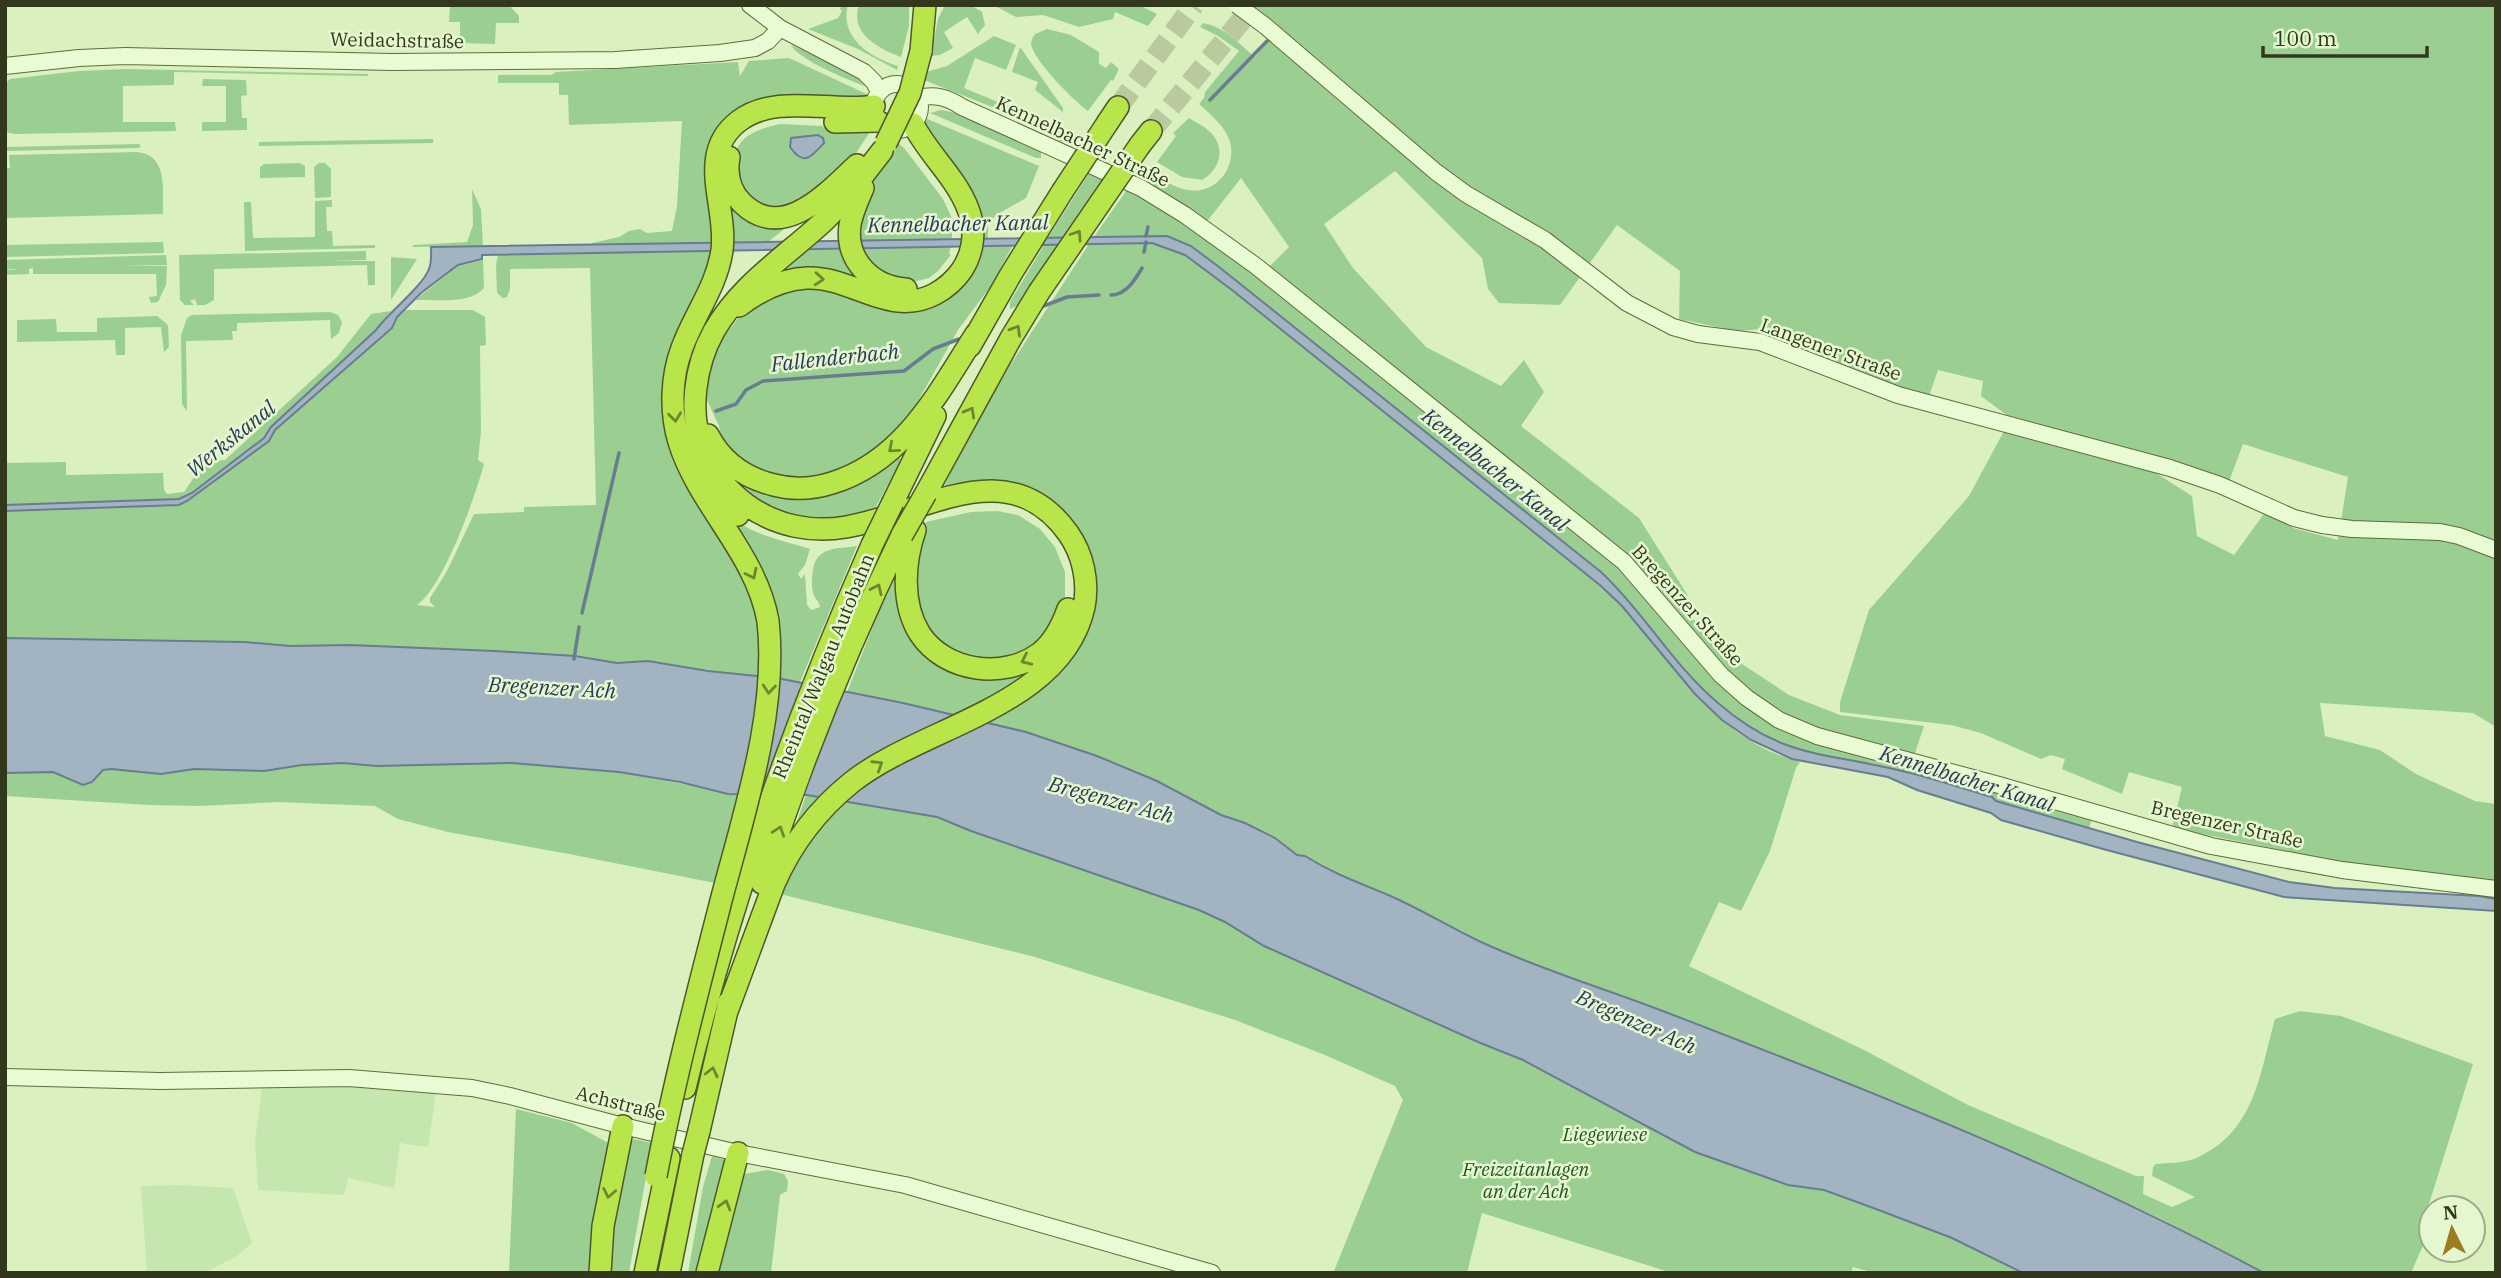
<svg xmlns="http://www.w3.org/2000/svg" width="2501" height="1278" viewBox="0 0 2501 1278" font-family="'IBM Plex Serif',serif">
<rect width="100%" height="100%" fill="#dbf0bf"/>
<!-- farmland -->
<path fill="#c5e6ac" d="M263,1079L437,1085L428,1147L400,1143L394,1188L348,1178L344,1195L258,1190L255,1142Z
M180,1185L233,1188L252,1243L237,1256L204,1273H147L141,1186Z"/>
<!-- green -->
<path fill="#9bcf92" d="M450,5H509L519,16V23H496L495,44L460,43V22H449Z
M842,5H848C839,38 871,58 898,66L897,70L858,49L808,29L838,18L842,11L840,9Z
M859,5H909V26L901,57C879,49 849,33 859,5Z
M945,5H971L982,12L985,25L978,34L967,17L944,32L953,48L940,55L931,56L938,19Z
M993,5H1139L1157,14L1148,26L1115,12L1113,19L1079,27L1043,15L1016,17Z
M1248,5H2496V727L2473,713L2320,703L2325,736L2380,750L2416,774L2475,801L2496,804V882L2342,862L2172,828L2182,787L2129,772L2122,794L2062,769L2065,759L2051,755L2041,759L1981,733L1951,725L1840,712V702L1869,610L1969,496L2004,431L2156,473L2192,496L2197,536L2234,555L2266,511L2293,528L2338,540L2348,477L2243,444L2228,484L2019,424L1981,396L1983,381L1938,370L1928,399L1770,337L1764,329L1736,331L1679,319L1680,271L1617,225L1560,305L1499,303L1488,289L1482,258L1395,171L1324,224L1353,268L1426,347L1501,386L1524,360L1544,392L1521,426L1639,518L1687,594L1693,619L1724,652L1789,695L1840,715L1924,726L1914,756L1820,731L1779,713L1738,684L1654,587L1266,270L1289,247L1241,178L1205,224L1142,182L1149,171C1161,178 1174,188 1188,190C1215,195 1237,168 1230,142C1225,126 1211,115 1199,104L1204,98L1205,92L1239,51L1218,36L1200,27L1203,23C1225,27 1239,44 1255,57L1278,27Z
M1047,29L1071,35L1099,52V64L1106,68L1111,62L1119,69L1113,81L1111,80L1088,111C1075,102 1033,60 1031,44C1031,40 1033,37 1035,34Z
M994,36L1016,45L1006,70L975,58L964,88L1059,127L1065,134L1064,143L1056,139L1055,135L1050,130L924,80L926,72L947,66Z
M791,45L854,72L873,89C855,83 798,60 791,45Z
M1020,47L1063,108V112L1035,90L1038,82L1012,72Z
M789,58L871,96L733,118L713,243L592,245V243L619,237L629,231L640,229L647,233L672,231L677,206L682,121L569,125L568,95H559V83H498V75H551L556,72L738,62L740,76L749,61Z
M126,69L368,74V76L174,72V85L123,86V122H175L176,131L15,134L5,132V84L10,79L79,71Z
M203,79L246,80L247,95L241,96L242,118H247V130L202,131V122H226V86H202Z
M941,110L956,113L1041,149V158H1036L930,113Z
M780,112L866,115C830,119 788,104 755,120C706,142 717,214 769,223C778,224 787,221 795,220L767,243L732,244C731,192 692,123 780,112Z
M925,118L1039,166L1026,198L998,214L988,222V239H980L923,124Z
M1189,118C1195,122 1202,125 1208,130C1226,145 1222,169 1202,180L1182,177L1157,162L1176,136L1173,133Z
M781,124L822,126C831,135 840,132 851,129C857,128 865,130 871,130L853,158L822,190L773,212L743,196C741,184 736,170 736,158C735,135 764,127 781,124Z
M433,139V143L259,146V142Z
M897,142L904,148L943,199L955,225L952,226V239L858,241C859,199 875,177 897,142Z
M139,144L141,147L138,148L5,151V147Z
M137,152C169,155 162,191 163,214L5,218V168H10L9,155Z
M300,163L305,166V177L260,178V167L264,164Z
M319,163H325L331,169V197L315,198L314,167Z
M1091,170L1106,177L1065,238H1048Z
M1128,188L1229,253L1615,561L1783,727L2092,818L2089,828L1996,801L1991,797C1958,787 1924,776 1889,768C1863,762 1836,759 1810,754C1776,746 1744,726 1718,703C1674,664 1644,612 1601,572L1199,251L1167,236L1094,237Z
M472,189L481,209L483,246L413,247V245L467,242L473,225Z
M332,200V207H326L327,231H332L333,246L375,245V248L245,251L244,202H251L253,238L315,237V201Z
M163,242L164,253L5,257V245Z
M1152,243L1185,255L1232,290L1601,586C1670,647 1701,735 1800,762L1796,768L1770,851L1741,911L1719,902L1689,966L1862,1049L1968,1105L2136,1176H2144L2143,1194L2172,1207L2195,1197L2152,1176L2153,1167L2156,1164C2168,1163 2183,1163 2194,1159C2255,1133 2259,1076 2275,1019L2300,1011L2341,1016L2473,1064L2423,1223L2431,1227L2411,1273H2263L2159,1218L2000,1146L1900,1103L1666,1012L1553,973L1480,942L1386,894L1354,883L1305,856L1297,855L1275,838L1245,823L1221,815L1157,782L1097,756L1026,732L847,692L880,609L898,573L901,575C902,612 912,645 947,664C1036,713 1119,600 1052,526C1037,511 1017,501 996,500C974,498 953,504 933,509L934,506C957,500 980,494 1004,498C1076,508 1097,589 1061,646C1050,663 1031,672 1017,684L1026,695C1088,654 1115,575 1061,516C1047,501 1026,489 1005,487C984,484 961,487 941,493L961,451L1009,367L1089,244Z
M1060,244L1019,305L1010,309V302L1044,245Z
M1013,245L990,287L958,330L899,435L830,478H770L721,446L719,426L707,400L708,375L720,341L743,312L761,300L812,284L911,306L979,246Z
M951,246L949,254L951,255L938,271L929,278L905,284L881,277L860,248Z
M802,249H844C859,288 904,310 941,282C951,275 957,259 964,254C958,270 948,281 932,289C896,308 864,278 829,272C808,269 789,273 770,279L768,276L770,274L771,275Z
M366,251V260L328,261H375V285H368L367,265L214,269V300L205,305H197L195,299L190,301L194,305H185L180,300L179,255Z
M713,251L700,288L672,341L663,381V403L756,596L762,677L708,671L648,661L617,663L575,656L495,651L350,645L290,646L245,642L5,638V511L179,505L187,501L269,441L275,430L392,328L397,317L404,310H473L485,317L486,345L480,346L481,432L478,460L484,464C475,497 444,586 417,605L435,607L430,602V598L447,571L474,514L524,512V507L596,505L590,268L510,269V289L507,297L503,298L497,293L496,264L498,255Z
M166,255L167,265L120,266H167L166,285L158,302L151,303L149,297L157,296L156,274H33V268L29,269V274L5,275V270L21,269H5V260Z
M391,257L417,259L391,300Z
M483,260L484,288C470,305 435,299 415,300L458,266Z
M391,311L376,330L271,427L264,438L224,470L192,493L179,499L5,505V463L66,462V475L163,473L164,490L167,494L184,492L194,477L198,462L225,460L337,357L371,314Z
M330,312L338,315L342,322L339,333L331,339L330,320L237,323V331H232L233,340L186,341L187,411L182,404L181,335L187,318L192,315Z
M157,316L168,325L169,347L164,352L161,327L125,328V355H116L115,340L17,342V320L56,319L57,332H97V318Z
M709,451L774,491L897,456L901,460L871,516L812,524L751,501Z
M997,511L1018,515L1040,529L1055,547L1065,572V601L1051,633L1016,659H964L925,630L913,589L918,545L926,522L971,512Z
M730,516C754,536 782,540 810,549L805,565L798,574L801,579L805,574L807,605L811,610L820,607C819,600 814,599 813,592C811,585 812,577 813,570C816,546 838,549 857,546L800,682L777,678Z
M343,763L376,766L512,763L619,772L741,795L720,884L569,854L448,832L398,819L375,806L279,802L199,806L149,805L5,796V773L53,772L92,782L103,770L111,769L161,774L194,769L264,771L302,765Z
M806,795L937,817L971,831L1199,910L1225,922L1264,946L1523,1060L1695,1152L1788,1185L1824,1190L1876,1209L1952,1238L2023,1273H1875L1853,1267L1851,1273H1672L1482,1213L1467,1273L1334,1271L1403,1100L1395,1086L1325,1055L1235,1020L1035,957L776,893L793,833Z
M516,1109L572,1123L610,1144L595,1273H509Z
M634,1139L652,1143L629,1273H607L608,1227L629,1143Z
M712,1156L726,1160L701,1273H688L703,1187Z
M768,1170L784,1174L788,1181L787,1191L780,1195L771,1273H716L743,1174Z"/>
<!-- water -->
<path fill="#a2b4c2" stroke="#697d90" stroke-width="2" d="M818,135L823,138L824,143C811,157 804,167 790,147L791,138Z
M1167,236L1191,246L1219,267L1601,572C1644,612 1673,665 1718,703C1778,755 1817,752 1889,768C1924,775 1958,787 1992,797L1996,801L2137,842L2289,882L2335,888L2479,896L2496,899V911L2284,897L2103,849L2001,820L1991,813L1917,790L1888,777L1792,759L1751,740L1722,720L1695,694L1622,606L1601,586L1232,290L1185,255L1152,243L482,255V259L458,265L421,293L397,317L392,328L275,430L269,441L187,501L179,505L5,511V505L179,499L192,493L264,438L271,427L376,330C389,312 422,287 429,269C432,262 431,255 431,247Z
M5,638L245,642L290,646L350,645L495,651L575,656L617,663L648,661L708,671L777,678L903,703L1026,732L1097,756L1157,781L1221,815L1245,823L1275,838L1297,855L1305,856C1332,873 1357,882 1386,894C1419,908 1449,927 1481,942C1542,970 1606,989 1668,1013C1871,1091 2072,1170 2264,1273H2023L1952,1238L1876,1209L1824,1190L1788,1185L1695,1152L1523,1060L1478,1042L1264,946L1225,922L1199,910L971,831L937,817L807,795L728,794L680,782L619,772L512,763L376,766L343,763L302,765L264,771L194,769L161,774L111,769L103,770L92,782L83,785L53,772L5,773Z"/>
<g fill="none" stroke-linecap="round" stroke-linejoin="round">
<!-- stream -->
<path stroke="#697d90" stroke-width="3.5" d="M1210,100L1267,41
M1146,236L1148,227
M1144,252L1146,242
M1111,295C1126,295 1135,280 1142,268
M1041,307L1067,297L1099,295
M716,411L736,404L746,390L763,381L904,371L933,349L959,339
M582,613L619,453
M574,659L579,627"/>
<!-- highway-tunnel -->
<path stroke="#b9cb9e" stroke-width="21" stroke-dasharray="21 10" stroke-linecap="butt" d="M1118,107L1194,5
M1151,131L1254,5"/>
<!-- secondary casing -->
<g stroke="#606b3a" stroke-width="18">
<path id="secondary" d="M750,5L780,28L864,72L874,82L879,92
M1264,25L1436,172L1466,194L1545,240L1627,303L1673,327L1698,334L1760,342L1898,395L2170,468L2220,485L2294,518L2322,525L2352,529L2440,532L2459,536L2496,550
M5,66L79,58L125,56L392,62L615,60L720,53L755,48L768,41L780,28
M874 107a23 23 0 1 1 46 0a23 23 0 1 1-46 0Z
M918,98C935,94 947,97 962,107L1141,188L1185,215L1256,266L1624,562L1721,675L1747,698L1779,720L1817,736L1999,785L2211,846L2342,870L2496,889
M5,1077L160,1081L349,1078L472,1088L510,1096L623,1126L738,1153L905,1185L1212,1273"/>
</g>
<!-- highway casing -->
<g stroke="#4e572b" stroke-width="24">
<path id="highway" d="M921,51L925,5
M835,122L878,121
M1108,122L1118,107
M1140,145L1151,131
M729,157C726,174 730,191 742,203C783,243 828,192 857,165
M863,188C858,200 852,212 850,225C845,260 872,287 906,289
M739,306C759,291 783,279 807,278C852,276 890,318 935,294C946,288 955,280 962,270C974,251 976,229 968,209C956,177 928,154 913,124
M970,346L1011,274L1062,192
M708,435C722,462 745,478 774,485C793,490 813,489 832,483C904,461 938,393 976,334
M692,471L713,495L738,515
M926,493L1011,338L1039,292
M893,502L935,416
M915,530C904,562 901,604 920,634C945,672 1004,680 1040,653C1054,642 1062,626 1068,609
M768,621C756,553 699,506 679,442C670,412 671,377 682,348C694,315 717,286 722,250C728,207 695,154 739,121C776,93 831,113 874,106
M762,883C800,764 847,648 902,535
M726,1014L774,884C792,843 817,810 852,782C923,726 1062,707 1084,607C1089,582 1083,554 1068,533C1008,449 921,515 846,527C812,533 776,526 747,505C728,491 712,472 703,450C688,413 695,365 714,331C741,284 785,257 824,221C846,200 863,175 882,151
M685,1088C730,900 794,722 872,545
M699,1131L729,1002
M600,1273L603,1226L623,1126
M645,1273L669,1158
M669,1273L693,1154
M707,1273L738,1153"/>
</g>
<!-- secondary -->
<use href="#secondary" stroke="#e9fbd2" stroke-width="16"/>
<!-- highway -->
<use href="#highway" stroke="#b8e54a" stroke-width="21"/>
<!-- secondary-bridge casing -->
<g stroke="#606b3a" stroke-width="18" stroke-linecap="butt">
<path id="secondary-bridge" d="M1237,5L1264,25"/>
</g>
<!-- highway-bridge casing -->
<g stroke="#4e572b" stroke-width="24" stroke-linecap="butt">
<path id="highway-bridge" d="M886,143L910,93L921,51
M1062,192L1108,122
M1039,292L1140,145
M902,535L926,493
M872,545L893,502
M693,1154L699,1131
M656,1176C674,1082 698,990 722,897C745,810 778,710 768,621"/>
</g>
<!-- secondary-bridge -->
<use href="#secondary-bridge" stroke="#e9fbd2" stroke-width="16"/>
<!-- highway-bridge -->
<use href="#highway-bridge" stroke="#b8e54a" stroke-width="21"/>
</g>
<!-- one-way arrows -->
<defs><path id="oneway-chevron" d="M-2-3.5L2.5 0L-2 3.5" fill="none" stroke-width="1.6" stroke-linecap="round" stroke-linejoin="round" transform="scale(1.75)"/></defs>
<g stroke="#6e8631">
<use href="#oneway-chevron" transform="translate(1077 235) rotate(-56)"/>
<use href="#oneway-chevron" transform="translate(819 279) rotate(4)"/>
<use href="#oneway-chevron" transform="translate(1016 330) rotate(-59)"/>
<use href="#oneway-chevron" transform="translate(970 412) rotate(-61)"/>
<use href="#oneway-chevron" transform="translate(675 417) rotate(83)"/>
<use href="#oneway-chevron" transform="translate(893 448) rotate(139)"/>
<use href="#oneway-chevron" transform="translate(752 574) rotate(64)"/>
<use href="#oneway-chevron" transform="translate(877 589) rotate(-65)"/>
<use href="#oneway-chevron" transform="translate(1026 660) rotate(155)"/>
<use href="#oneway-chevron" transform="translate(769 689) rotate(95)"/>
<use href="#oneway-chevron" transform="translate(878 765) rotate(-33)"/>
<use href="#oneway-chevron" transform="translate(779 831) rotate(-71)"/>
<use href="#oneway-chevron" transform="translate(712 1072) rotate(-77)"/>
<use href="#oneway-chevron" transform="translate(609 1193) rotate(101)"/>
<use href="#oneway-chevron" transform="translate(725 1205) rotate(-74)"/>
</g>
<g text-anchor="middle" stroke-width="5" stroke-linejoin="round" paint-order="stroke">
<!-- street labels -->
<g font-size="19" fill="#32381c" stroke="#e5f7cf">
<text transform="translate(397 40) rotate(1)" y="7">Weidachstraße</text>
<text transform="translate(1083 141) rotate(25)" y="7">Kennelbacher Straße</text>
<text transform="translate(1831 349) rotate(20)" y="7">Langener Straße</text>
<text transform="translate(1688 605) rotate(48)" y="7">Bregenzer Straße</text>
<text transform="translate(823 666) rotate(-68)" y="7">Rheintal/Walgau Autobahn</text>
<text transform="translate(2227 824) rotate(13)" y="7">Bregenzer Straße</text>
<text transform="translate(621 1103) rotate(14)" y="7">Achstraße</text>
</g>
<!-- park labels -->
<g font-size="19" font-style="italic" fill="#225621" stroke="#e5f7cf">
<text x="1605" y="1141">Liegewiese</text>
<text x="1526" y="1176">Freizeitanlagen<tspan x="1526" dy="22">an der Ach</tspan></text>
</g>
<!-- water labels -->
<g font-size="21" font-style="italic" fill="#2a3959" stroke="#e5f7cf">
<text transform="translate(958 224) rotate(-1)" y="7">Kennelbacher Kanal</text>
<text transform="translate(835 358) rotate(-6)" y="7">Fallenderbach</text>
<text transform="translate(231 439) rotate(-39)" y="7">Werkskanal</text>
<text transform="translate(1495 470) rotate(39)" y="7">Kennelbacher Kanal</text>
<text transform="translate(552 688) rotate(3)" y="7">Bregenzer Ach</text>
<text transform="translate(1967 779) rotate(17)" y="7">Kennelbacher Kanal</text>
<text transform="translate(1111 800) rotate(15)" y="7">Bregenzer Ach</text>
<text transform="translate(1636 1022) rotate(24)" y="7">Bregenzer Ach</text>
</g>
</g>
<!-- border -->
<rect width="2501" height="1278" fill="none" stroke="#32381c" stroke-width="14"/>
<!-- north arrow -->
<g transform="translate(2452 1229) rotate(355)"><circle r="33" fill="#e5f7cf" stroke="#9dab87" stroke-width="2"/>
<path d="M0-5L12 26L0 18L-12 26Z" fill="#9c7b23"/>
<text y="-10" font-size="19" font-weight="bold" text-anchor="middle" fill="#32381c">N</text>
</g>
<!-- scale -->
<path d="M2263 46v10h164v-10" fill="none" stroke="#32381c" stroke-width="3.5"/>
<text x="2274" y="46" font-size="21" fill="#32381c" stroke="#e5f7cf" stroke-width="5" paint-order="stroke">100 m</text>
</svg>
